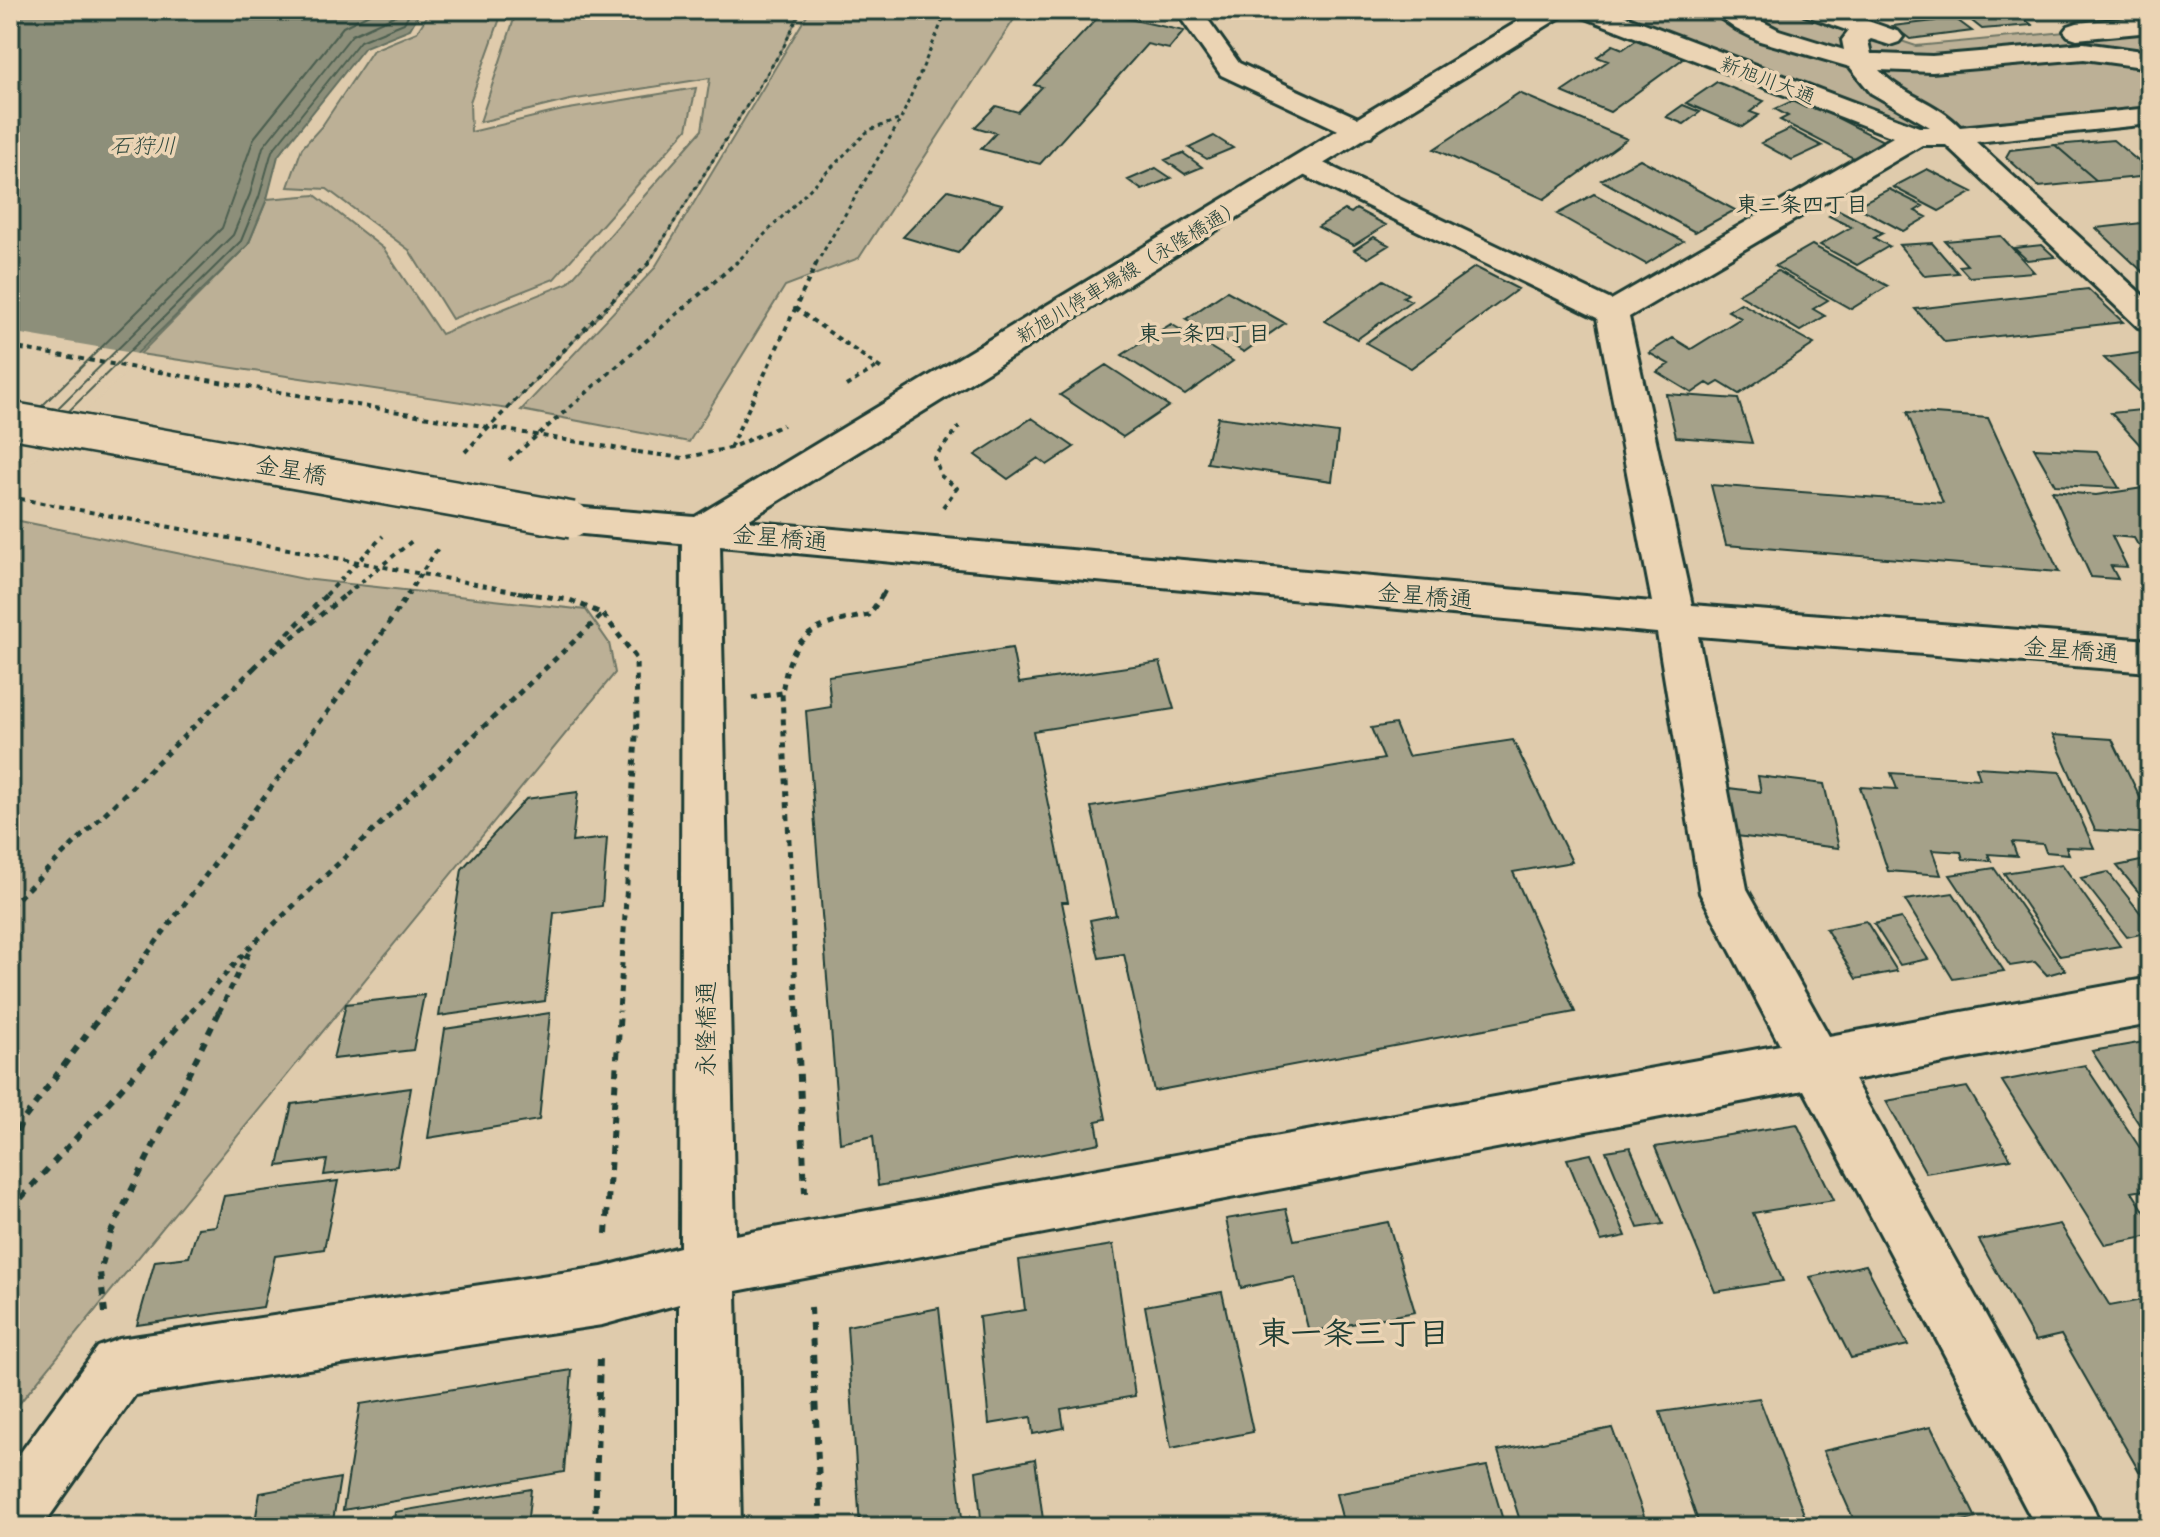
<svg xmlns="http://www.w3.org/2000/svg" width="2160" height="1537" viewBox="0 0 2160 1537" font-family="'Gochi Hand','Klee One',sans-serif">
<rect width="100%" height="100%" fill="#dfcbac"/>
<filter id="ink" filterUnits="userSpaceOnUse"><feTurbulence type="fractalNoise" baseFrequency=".0125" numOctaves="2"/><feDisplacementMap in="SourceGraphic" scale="16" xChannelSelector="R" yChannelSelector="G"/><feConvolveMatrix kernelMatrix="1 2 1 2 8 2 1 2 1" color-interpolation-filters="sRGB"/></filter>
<g filter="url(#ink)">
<!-- green -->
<path fill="#bcb096" stroke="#6e7665" stroke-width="2" d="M431,10H503L470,102L471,132L563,110L696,88L687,129L554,279L452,319L409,250L327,189L288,187L302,148L322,126L373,50L417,32Z
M517,10H801L783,48L647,266L508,409L140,354L248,245L267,199L315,195L384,249L441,334L568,283L702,130L710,78L570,100L480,122Z
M810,10H1020L859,258L785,286L689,442L521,410L654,269Z
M1630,10H1809L1916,46L2150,24V114L1916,136L1618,18Z
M10,519L304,579L586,610L609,643L615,673L10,1415Z"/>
<!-- water -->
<path fill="#8d8f7a" stroke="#616e5e" stroke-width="2" d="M10,10H421L410,29L365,47L278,156L267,199L248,245L10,478Z"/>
<!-- pier -->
<path fill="#dfcbac" d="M10,332L144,355L10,482Z"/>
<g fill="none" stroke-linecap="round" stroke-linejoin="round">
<!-- shore -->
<path stroke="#4b5e50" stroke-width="2" d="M42,406L222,228L254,138L343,27L377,10
M57,409L233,235L250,194L263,147L352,35L396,15L400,10
M69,411L241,241L259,197L272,151L360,41L404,23L411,10"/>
</g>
<!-- building -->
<path fill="#a5a189" stroke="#1f3d34" stroke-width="2" d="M1958,10H2013L2032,25L1982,29Z
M2095,10H2127L2145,22L2117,25Z
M1102,13L1184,31L1169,49L1147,44L1040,164L981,149L996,133L975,127L996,106L1018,112L1042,87L1034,85Z
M1949,14L1972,31L1910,39L1893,26L1934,21L1928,17Z
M1636,40L1684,58L1610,112L1562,92L1608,61L1597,57L1613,45L1623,49Z
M1717,82L1764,101L1750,112L1759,115L1742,127L1686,103Z
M1519,93L1627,139L1544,199L1434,149Z
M1792,101L1806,108L1812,105L1891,145L1859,161L1780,120L1788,116L1775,109Z
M1683,105L1700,112L1684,124L1666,117Z
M1790,129L1822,146L1792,160L1761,143Z
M1214,136L1233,148L1207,159L1189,148Z
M2113,140L2150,171V176L2097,181L2055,145Z
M2055,145L2097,181L2039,187L2006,157L2010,150Z
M1183,153L1202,167L1185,174L1165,160Z
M1640,159L1735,210L1695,232L1601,180Z
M1156,168L1171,178L1142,190L1128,180Z
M1927,169L1973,192L1939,211L1893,187Z
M1889,189L1923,206L1915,211L1927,217L1903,231L1856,206Z
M948,190L1002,204L958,253L903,237Z
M1594,194L1683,241L1646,264L1557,214Z
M1356,209L1386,225L1354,245L1318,227L1345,210L1351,213Z
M1839,210L1883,233L1874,238L1889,246L1857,265L1820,245L1851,227L1829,216Z
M2142,223L2150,229V273L2145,274L2096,228Z
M2001,236L2034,272L1969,277L1959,266L1967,265L1945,241Z
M1374,237L1389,245L1368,258L1354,250Z
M1932,243L1958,273L1925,276L1899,245Z
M1812,245L1888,286L1851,309L1775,266Z
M2042,245L2055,257L2027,260L2014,248Z
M1475,267L1518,289L1411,368L1366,343Z
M1778,271L1828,300L1813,309L1825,316L1800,331L1738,294Z
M1384,280L1408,294L1403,297L1411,301L1357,339L1325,321Z
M2088,289L2123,322L1945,342L1915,309Z
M1227,291L1285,323L1244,352L1186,319Z
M1741,303L1814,344L1739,394L1719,382L1712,386L1707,383L1692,393L1657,372L1669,364L1649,353L1673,338L1691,349L1741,318L1728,311Z
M1171,324L1233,361L1185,395L1122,355Z
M2146,352L2150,356V396L2145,397L2104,358Z
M1106,365L1169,406L1123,437L1060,395Z
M1666,394L1738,399L1752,443L1676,437Z
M2150,409V456L2111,413Z
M1907,412L1988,418L2059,572L1726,545L1711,485L1943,503Z
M1218,417L1338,433L1332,481L1207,463Z
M1032,418L1074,447L1047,465L1038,458L1008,479L975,455Z
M2034,448L2097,451L2119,488L2055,485Z
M2150,487V546L2138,545L2134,538L2112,536L2127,567L2111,566L2118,579L2091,577L2052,491L2096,495Z
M1012,648L1019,683L1160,662L1174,709L1033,731L1068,902H1062L1106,1119L1096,1121L1100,1143L878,1186L873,1136L840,1143L806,711L831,707L828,676Z
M1395,724L1408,756L1513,740L1572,862L1513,872L1575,1012L1154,1091L1124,954L1099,958L1090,920L1116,915L1091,807L1384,759L1371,728Z
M2053,735L2112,739L2150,818V834L2095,830Z
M1976,767L2060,772L2094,848L2066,847L2069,854L2046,852L2043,844L2012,842L2017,856L1988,854L1991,861L1963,859L1961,852L1932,850L1941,875L1888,871L1860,787L1897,789L1891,773L1980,779Z
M1758,776L1824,784L1839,848L1728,835L1720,787L1761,792Z
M578,792L572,842L607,838L602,906L554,913L545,1001L439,1016L462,869L526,799Z
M2150,859V906L2117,866Z
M2062,864L2120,946L2060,956L2004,873Z
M1994,868L2065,970L2047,975L2035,962L2010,966L1950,875Z
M2108,872L2150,925V932L2127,937L2081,878Z
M1953,893L2004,971L1953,979L1905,900Z
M1901,918L1928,959L1900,965L1874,924Z
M1866,921L1897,971L1856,979L1826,929Z
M424,995L413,1050L333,1059L346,1004Z
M550,1013L539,1120L428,1138L445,1029Z
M2150,1041V1141L2092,1051Z
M2085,1065L2150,1163V1189L2132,1192L2150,1220V1236L2105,1245L2002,1081Z
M1967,1087L2011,1159L1926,1173L1886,1101Z
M411,1088L397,1166L324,1175L327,1160L278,1166L292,1104Z
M1797,1124L1834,1200L1753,1213L1783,1281L1715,1292L1655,1147Z
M1630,1147L1663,1224L1638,1228L1606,1151Z
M1591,1154L1626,1236L1601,1241L1567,1159Z
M338,1181L324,1249L275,1256L263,1307L137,1325L155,1261L189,1257L198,1228L216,1226L224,1196Z
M1286,1209L1294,1240L1388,1222L1415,1312L1309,1332L1295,1277L1241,1288L1226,1219Z
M2060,1224L2110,1306L2147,1299L2150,1304V1468L2139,1471L2061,1335L2035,1341L1979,1240Z
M1113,1245L1135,1396L1061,1409L1064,1428L1033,1434L1031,1417L989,1424L979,1317L1025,1310L1019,1260Z
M1866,1265L1908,1345L1851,1358L1810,1277Z
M1222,1292L1253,1432L1171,1448L1145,1306Z
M939,1308L963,1527H860L847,1326Z
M572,1370L564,1472L343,1510L360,1404Z
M1759,1398L1809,1527H1700L1660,1412Z
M1931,1427L1976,1518L1940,1527H1857L1823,1451Z
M1612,1428L1648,1527H1522L1498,1451Z
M1035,1459L1044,1527H982L976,1471Z
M1487,1466L1505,1527H1315L1343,1521L1336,1494Z
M340,1478L332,1527H254L260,1493Z
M531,1489L527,1527H393L395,1512Z"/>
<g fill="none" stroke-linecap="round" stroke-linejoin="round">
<!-- minor casing -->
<g stroke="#1f3d34" stroke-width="6">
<path id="minor" d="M1175,10H1201L1239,63L1371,124L1375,130L1371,136L1361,138L1351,136L1221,75Z
M1574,10H1610L1919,127H1930L1871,93L1850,67L1760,41L1736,29L1709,10H1740L1779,30L1844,50L1842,40L1849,31L1804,15L1800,10H1837L1899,32L1903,37L1899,42L1890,45L1871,39L1868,41L1871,54H1878L1932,56L2084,43L2150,52V68L2084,59L1932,72L1879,70C1902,95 1937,102 1960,127L2150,108V124L1976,142L2150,302V330L2138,327L1946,145H1922L1629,317L1692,605L2150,640V672L1698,636L1747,889L1829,1036L2150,978V1024L1854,1080L2092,1505L2101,1527H2036L1804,1090L736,1291L741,1527H679V1304L602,1325L135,1395L42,1527H10V1467L98,1347L119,1339L602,1267L680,1247L682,531L688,521L701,517L1652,602L1597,318L1295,171L1290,165L1295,159L1305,156L1315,159L1611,300L1893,137L1578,15ZM720,546L1657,633L1700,893L1780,1045L735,1235Z
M2150,16V32L2077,39L2068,36L2064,31L2068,26L2077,23Z"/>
</g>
<!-- major casing -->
<g stroke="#1f3d34" stroke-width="6">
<path id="major" d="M1537,10H1568L1564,15L714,541L701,545L572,533L559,530L553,520L559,510L572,507L695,517Z"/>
</g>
<!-- path-far3 -->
<path stroke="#1f3d34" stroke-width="3" stroke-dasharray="4 4" stroke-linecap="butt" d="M648,264L783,48L801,10
M735,264L869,130L901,119
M816,264L901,119L947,10"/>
<!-- path-far2 -->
<path stroke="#1f3d34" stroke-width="4" stroke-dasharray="5 5" stroke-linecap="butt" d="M795,308L883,370
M846,386L878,366
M730,448L817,262
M465,452L650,262
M638,452L683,458L730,448L783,425
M509,460L737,262
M943,507L957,488L941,476L934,458L959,427
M518,592L536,595
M326,595L383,536
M345,595L412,541
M407,595L440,545
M883,595L885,591"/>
<!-- path-far1 -->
<path stroke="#1f3d34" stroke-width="5" stroke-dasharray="6 6" stroke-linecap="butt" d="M523,593L570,600L603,614L636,658L637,720L619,1012
M273,653L348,593
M254,668L328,593
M752,698L782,693
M10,906L256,666
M104,1012L349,683L409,593
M191,1012L253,944L603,614
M219,1012L250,950
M797,1012L782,693C791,633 812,625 869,615L884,593"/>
<!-- path -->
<path stroke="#1f3d34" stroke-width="6" stroke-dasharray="8 8" stroke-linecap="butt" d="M797,1010L805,1193
M10,1146L21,1123L105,1010
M10,1210L193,1010
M606,1234L620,1010
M811,1307L821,1527
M105,1313L100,1272L111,1232L220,1010
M595,1527L600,1356"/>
<!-- minor -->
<use href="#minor" fill="#ebd4b4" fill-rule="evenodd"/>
<!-- major -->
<use href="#major" fill="#ebd4b4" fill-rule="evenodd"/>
<!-- major-bridge casing -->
<g stroke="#1f3d34" stroke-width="40" stroke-linecap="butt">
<path id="major-bridge" d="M10,420L572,520"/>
</g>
<!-- path-bridge -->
<path stroke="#1f3d34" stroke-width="4" stroke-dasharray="5 5" stroke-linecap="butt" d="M10,347L638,452
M10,497L518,592"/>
<!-- major-bridge -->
<use href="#major-bridge" stroke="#ebd4b4" stroke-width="35"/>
</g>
</g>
<g text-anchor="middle" stroke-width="7" stroke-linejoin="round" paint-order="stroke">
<!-- far-street labels -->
<g font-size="20" fill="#1f3d34" stroke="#ebd4b4">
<text transform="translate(1768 80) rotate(21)" y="7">新旭川大通</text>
<text transform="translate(1129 271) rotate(-31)" y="7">新旭川停車場線（永隆橋通）</text>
</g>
<!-- far-water labels -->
<g font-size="22" font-style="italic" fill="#30493e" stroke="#ebd4b4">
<text x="143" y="153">石狩川</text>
</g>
<!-- far-neighbourhood labels -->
<g font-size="22" font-weight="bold" fill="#1f3d34" stroke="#ebd4b4">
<text x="1802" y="212">東二条四丁目</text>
<text x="1204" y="341">東一条四丁目</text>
</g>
<!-- street labels -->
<g font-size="24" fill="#1f3d34" stroke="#ebd4b4">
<text transform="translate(291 470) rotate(10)" y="8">金星橋</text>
<text transform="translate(780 538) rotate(5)" y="8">金星橋通</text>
<text transform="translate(1425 596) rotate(5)" y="8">金星橋通</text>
<text transform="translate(2071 650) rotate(5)" y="8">金星橋通</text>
<text transform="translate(706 1029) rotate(-90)" y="8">永隆橋通</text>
</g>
<!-- near-neighbourhood labels -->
<g font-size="32" font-weight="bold" fill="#1f3d34" stroke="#ebd4b4">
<text x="1354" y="1344">東一条三丁目</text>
</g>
</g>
<!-- margin -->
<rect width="2160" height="1537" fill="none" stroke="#ebd4b4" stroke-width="40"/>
<rect x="20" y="20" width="2120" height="1497" fill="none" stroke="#1f3d34" stroke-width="3" filter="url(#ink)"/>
</svg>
